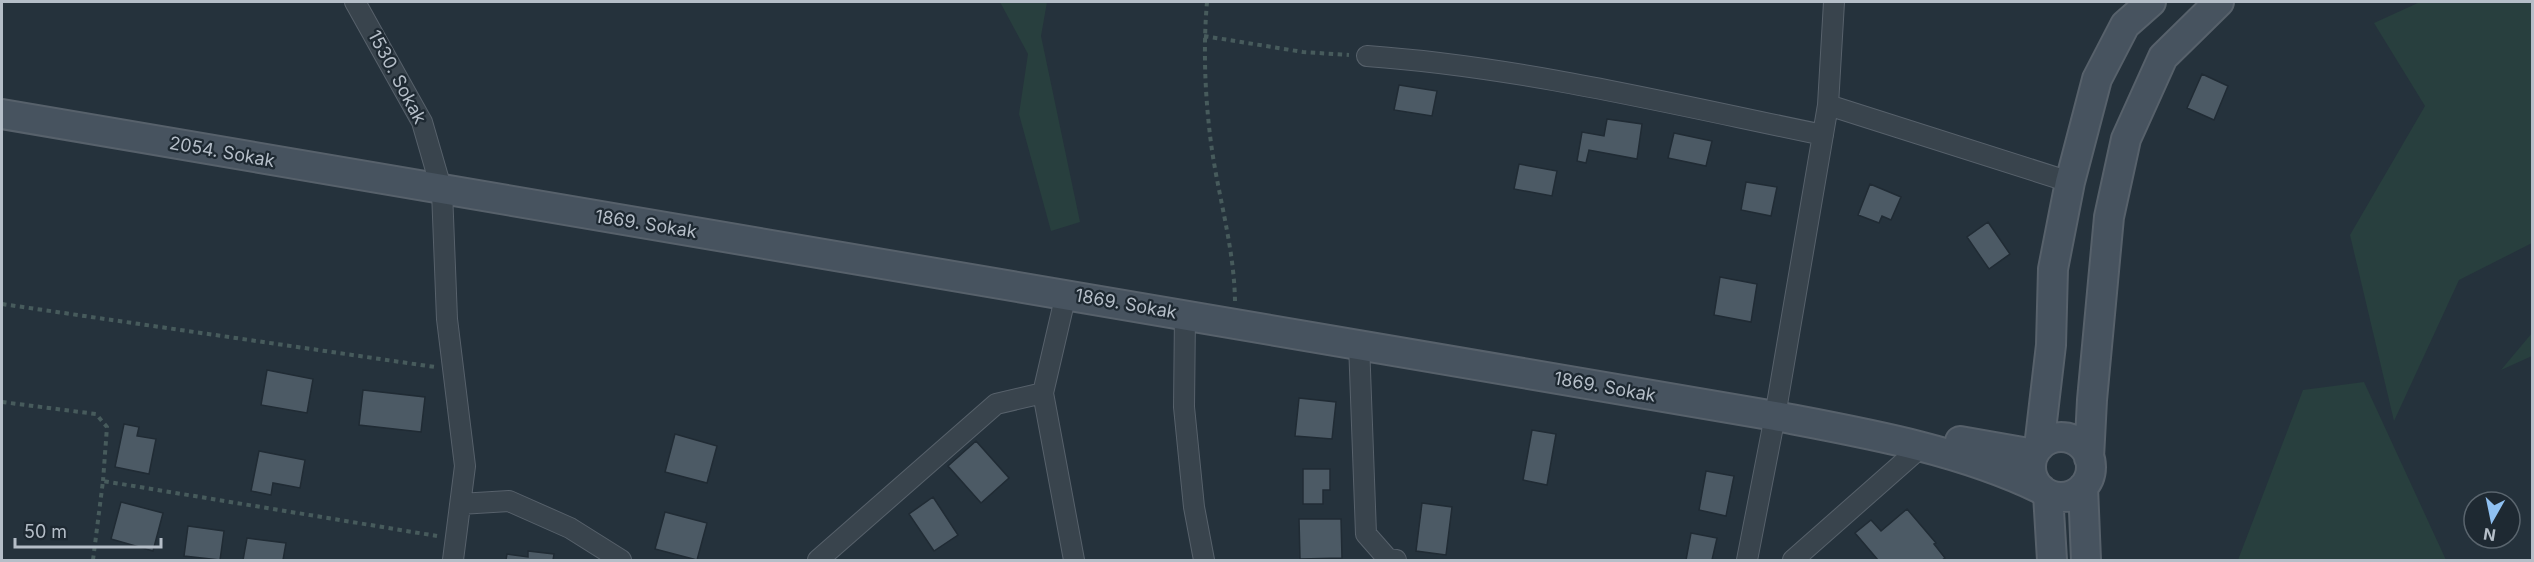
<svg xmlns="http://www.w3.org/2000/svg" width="2534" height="562" viewBox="0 0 2534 562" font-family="Inter,sans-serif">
<rect width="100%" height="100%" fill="#25323c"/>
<!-- green -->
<path fill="#283f3e" d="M1000,2H1047L1041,36L1080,222L1051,231L1019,114L1028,54Z
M2420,2H2532V243L2459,280L2394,421L2350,235L2425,106L2374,23Z
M2532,333V356L2501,370Z
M2364,382L2446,560H2238L2303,390Z"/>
<!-- building -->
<path fill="#4c5a65" stroke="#202b34" stroke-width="1.5" d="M2202,74L2228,86L2214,120L2187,108Z
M1399,85L1437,91L1432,116L1394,110Z
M1607,119L1642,124L1637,159L1589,150L1586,163L1577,161L1582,132L1604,136Z
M1674,133L1712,141L1706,166L1668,158Z
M1519,164L1557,171L1552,196L1514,189Z
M1746,182L1777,187L1771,216L1741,210Z
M1870,184L1901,197L1891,220L1882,216L1879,223L1858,215Z
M1988,222L2010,254L1989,269L1967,237Z
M1720,277L1757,284L1751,322L1714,315Z
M267,370L313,379L307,413L261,405Z
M363,390L425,397L421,432L359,425Z
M1299,398L1336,402L1332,439L1295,436Z
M124,424L139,427L137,436L156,439L149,474L115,467Z
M1532,430L1556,434L1547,485L1523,480Z
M675,434L717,446L707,483L665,472Z
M976,441L1009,478L981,503L948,466Z
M259,451L305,460L300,488L273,483L271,495L251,491Z
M1303,469H1330V490H1323V504H1303Z
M1706,471L1734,476L1726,516L1699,510Z
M933,497L958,535L934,551L909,514Z
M121,502L163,513L153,551L111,539Z
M1422,503L1452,507L1446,555L1416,551Z
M1907,509L1936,543L1934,544L1945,558L1942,560H1878L1855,533L1871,520L1881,531Z
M665,512L707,523L697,560L655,549Z
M1299,519H1341L1342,558L1300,559Z
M188,526L224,531L220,560L184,556Z
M1691,533L1717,538L1712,560H1686Z
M247,538L286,543L283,560H243Z
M528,551L554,554L553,560H506L507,554L528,557Z"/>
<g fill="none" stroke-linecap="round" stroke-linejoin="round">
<!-- street casing -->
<g stroke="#57616b" stroke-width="22">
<path id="street" d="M355,2L422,122L442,191L447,319L465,466L453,560
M1367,56C1521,67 1672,104 1823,135
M1828,105L2070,182
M1066,294L1043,393L1074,560
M1185,314L1184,407L1194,507L1204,560
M1359,343L1366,534L1388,559L1396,560
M460,504L509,501L570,528L621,560
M818,560L996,404L1043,393
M1747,560L1775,416L1828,105L1834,2
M1793,560L1920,448"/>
</g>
<!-- secondary casing -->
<g stroke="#57616b" stroke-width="32">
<path id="secondary" d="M2,114L1775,416C1864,433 1958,449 2041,489
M2031 467a30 30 0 1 1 60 0a30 30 0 1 1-60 0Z
M1960,441L2034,454
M2039,447L2051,345L2053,269L2070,182L2097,79L2125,25L2151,2
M2089,458L2092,400L2109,217L2126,139L2163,57L2219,2
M2083,487L2086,560
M2048,494L2052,560"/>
</g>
<!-- path -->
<path stroke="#475b5c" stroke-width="4" stroke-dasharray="4.5 4.5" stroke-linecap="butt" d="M1207,2C1203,48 1205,97 1211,143C1218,196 1234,246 1235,301
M1204,36L1303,52L1349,55
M2,304L435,367
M2,402L96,414L107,427L103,481
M93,560L103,481L437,536"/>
<!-- street -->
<use href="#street" stroke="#39444d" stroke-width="20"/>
<!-- secondary -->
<use href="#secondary" stroke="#47535f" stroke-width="28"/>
</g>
<g text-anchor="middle" stroke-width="4.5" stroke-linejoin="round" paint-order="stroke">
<!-- street labels -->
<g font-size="18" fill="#b5bec8" stroke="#1e2932">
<text transform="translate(397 77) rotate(62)" y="6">1530. Sokak</text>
<text transform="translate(222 152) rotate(10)" y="6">2054. Sokak</text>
<text transform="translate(646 224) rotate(9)" y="6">1869. Sokak</text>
<text transform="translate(1126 304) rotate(10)" y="6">1869. Sokak</text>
<text transform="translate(1605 387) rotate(10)" y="6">1869. Sokak</text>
</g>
</g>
<!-- border -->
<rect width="2534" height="562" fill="none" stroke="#b5bec8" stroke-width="6"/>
<!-- north arrow -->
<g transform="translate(2492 520) rotate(189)"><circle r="28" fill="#1e2932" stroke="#5a656e" stroke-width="1.5"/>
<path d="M0-4.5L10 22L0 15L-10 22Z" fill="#90c1f2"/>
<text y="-9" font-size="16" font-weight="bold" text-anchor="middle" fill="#b5bec8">N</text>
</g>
<!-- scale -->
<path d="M15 538v9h146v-9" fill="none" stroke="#b5bec8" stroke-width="3"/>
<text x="24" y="538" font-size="18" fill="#b5bec8" stroke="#1e2932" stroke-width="4.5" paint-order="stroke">50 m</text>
</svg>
